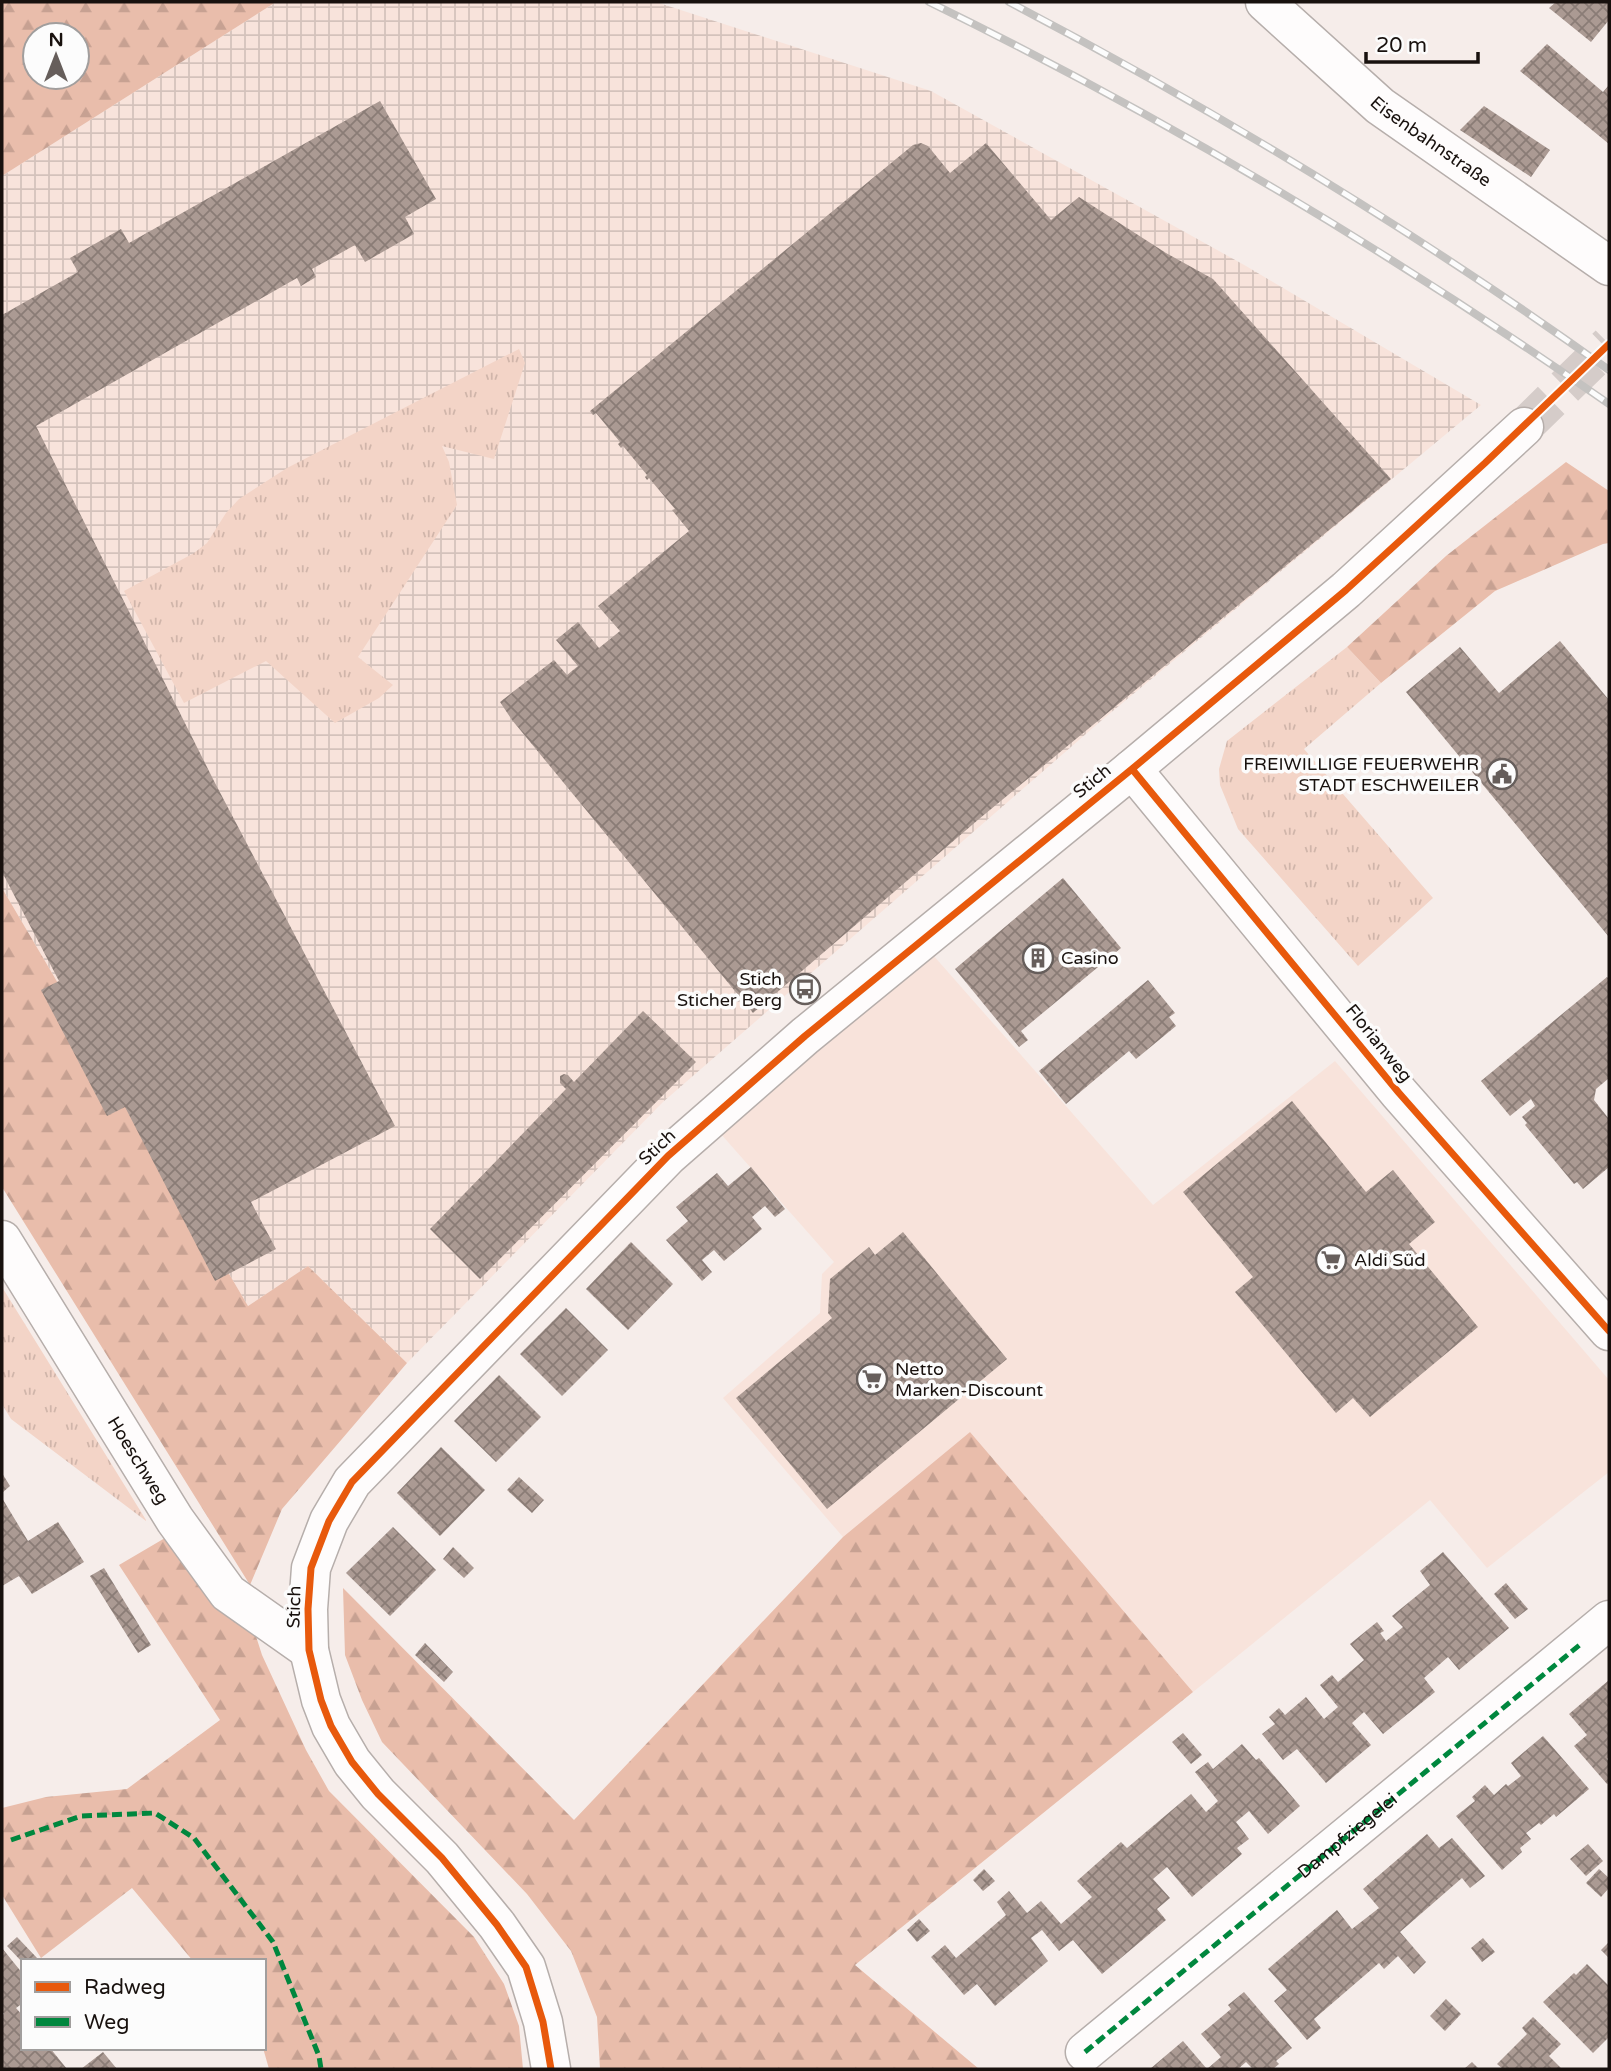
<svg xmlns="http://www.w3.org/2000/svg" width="1611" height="2071" viewBox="0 0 1611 2071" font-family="'Varela Round',sans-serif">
<defs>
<pattern id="industrial-grid" width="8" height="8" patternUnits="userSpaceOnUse" patternTransform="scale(1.75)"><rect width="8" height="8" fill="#f8e3db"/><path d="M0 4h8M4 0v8" fill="none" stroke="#d4c2bb"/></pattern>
<pattern id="grass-tufts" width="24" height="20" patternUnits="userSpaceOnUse" patternTransform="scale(1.75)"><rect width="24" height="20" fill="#f3d4c7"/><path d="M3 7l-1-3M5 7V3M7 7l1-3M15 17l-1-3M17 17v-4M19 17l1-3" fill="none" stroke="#d0b5aa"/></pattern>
<pattern id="forest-firs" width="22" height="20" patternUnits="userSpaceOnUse" patternTransform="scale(1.75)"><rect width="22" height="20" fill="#e9bdab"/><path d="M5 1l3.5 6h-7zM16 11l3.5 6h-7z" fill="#c7a192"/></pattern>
<pattern id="building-cross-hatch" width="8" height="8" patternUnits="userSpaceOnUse" patternTransform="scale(1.75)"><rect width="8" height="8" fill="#ab9a93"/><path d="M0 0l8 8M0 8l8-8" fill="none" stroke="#8a7c76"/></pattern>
</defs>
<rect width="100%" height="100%" fill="#f6edea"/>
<!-- built -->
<path fill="#f8e3db" d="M933,955L1153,1205L1335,1061L1609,1380V1472L1487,1568L1430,1500L1193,1692L970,1432L843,1537L723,1398L820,1313L822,1274L834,1262L720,1133Z"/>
<!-- industrial -->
<path fill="url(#industrial-grid)" d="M276,2H656L931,91L1246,266L1481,405L1102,720L663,1102L407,1363L308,1266L248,1306L2,888V176Z"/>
<!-- grass -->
<path fill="url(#grass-tufts)" d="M519,349L525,363L494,459L442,446L449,462L457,505L358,657L393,685L379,698L335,723L266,661L184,703L124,591L194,553L207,543L226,513L239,499L287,468Z
M1347,647L1381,683L1304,749L1433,898L1358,966L1238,829L1220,785L1219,769L1227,741Z
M2,1287L146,1520V1521L11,1419L2,1404Z"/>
<!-- forest -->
<path fill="url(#forest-firs)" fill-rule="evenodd" d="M2,2H276L2,176ZM35,35H77V77H35Z
M1566,462L1609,491V543L1603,544L1495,591L1381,683L1347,647L1446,556Z
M2,888L248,1306L308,1266L407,1363L282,1509L250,1585L2,1187Z
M970,1432L1193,1692L855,1965L979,2069H600L597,2017L571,1951L527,1894L382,1742L362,1700L345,1655L343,1588L574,1820L843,1537Z
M165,1538L254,1630L262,1655L306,1750L329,1791L474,1937L504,1984L519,2026L523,2069H269L263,2048L264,1961H193L132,1888L41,1958L2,1895V1808L46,1797L127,1789L220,1720L119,1565Z"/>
<!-- building -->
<path fill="url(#building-cross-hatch)" d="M1556,2H1609V20L1591,42L1549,8Z
M1547,44L1603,92L1609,85V144L1520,71Z
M380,101L436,199L405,217L414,234L365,262L355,245L312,269L316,277L301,286L297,278L36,426L214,781L395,1126L251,1202L276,1249L215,1281L125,1107L107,1116L41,990L59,981L2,872V315L78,272L70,258L121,229L129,243Z
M1484,106L1550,150L1531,177L1460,130Z
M921,143L928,146L950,173L986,143L1051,220L1079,197L1166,253L1213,279L1391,479L979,819L753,1013L512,720L500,702L554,660L567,675L578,666L556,640L578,622L599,648L620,631L598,606L689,531L672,510L675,509L649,478L647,480L645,477L647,475L623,446L621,448L618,444L620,442L596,413L593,415L590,411L913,145Z
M1560,641L1609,700V937L1406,692L1460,647L1499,693Z
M1063,878L1121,948L1021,1031L1028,1040L1019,1047L955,969Z
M1607,977L1609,979V1078L1596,1089L1594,1100L1609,1119V1167L1583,1189L1577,1182L1574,1184L1525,1125L1527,1123L1522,1117L1535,1106L1531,1099L1510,1116L1481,1081Z
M1148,980L1175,1013L1169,1017L1176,1026L1136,1059L1129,1051L1066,1104L1039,1071Z
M643,1011L696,1062L480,1279L430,1229L566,1089L560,1083V1076L564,1074L568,1075L574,1082Z
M1292,1101L1366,1192L1393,1170L1435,1222L1409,1244L1478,1327L1370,1417L1353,1398L1336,1413L1235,1292L1253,1277L1183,1192Z
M751,1167L785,1209L775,1217L765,1206L752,1217L762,1229L724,1261L714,1250L702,1260L712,1272L702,1281L666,1240L688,1221L676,1207L717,1173L728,1186Z
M903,1232L1007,1359L827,1509L736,1398L832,1318L828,1313L830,1279L869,1247L875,1255Z
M631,1242L673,1284L628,1330L586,1289Z
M566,1308L608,1350L562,1396L520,1354Z
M499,1375L541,1417L496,1462L454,1421Z
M441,1447L485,1490L440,1536L397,1493Z
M2,1473L10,1486L2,1493Z
M519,1477L544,1500L532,1513L507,1490Z
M2,1498L28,1541L58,1522L84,1562L32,1594L19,1576L2,1586Z
M393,1527L436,1570L390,1616L346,1573Z
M453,1547L474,1568L464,1578L443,1559Z
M1443,1552L1509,1628L1459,1670L1448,1657L1424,1678L1435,1692L1383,1734L1364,1712L1352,1723L1371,1745L1326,1783L1297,1749L1283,1760L1262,1734L1275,1724L1269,1717L1279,1708L1285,1715L1306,1697L1324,1719L1338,1707L1320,1685L1332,1675L1338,1682L1364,1660L1350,1644L1377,1622L1384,1631L1380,1633L1386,1641L1403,1627L1392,1616L1430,1585L1420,1571Z
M104,1568L151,1645L138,1653L90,1576Z
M1506,1583L1528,1609L1515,1619L1494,1594Z
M425,1643L453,1672L444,1682L415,1655Z
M1609,1680V1756L1607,1759L1609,1762V1783L1607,1784L1574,1746L1587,1735L1569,1714Z
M1183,1733L1202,1755L1191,1764L1172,1742Z
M1543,1736L1589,1789L1556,1817L1554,1814L1541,1825L1539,1823L1526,1833L1531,1839L1520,1848L1522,1852L1502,1870L1456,1816L1475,1801L1472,1797L1485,1785L1494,1795L1506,1784L1508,1786L1521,1776L1511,1763Z
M1242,1744L1256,1760L1259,1758L1300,1806L1268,1834L1249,1811L1236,1822L1249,1839L1237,1848L1242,1854L1192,1897L1167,1867L1153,1879L1170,1898L1157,1909L1166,1920L1102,1974L1073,1940L1059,1951L1042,1930L1031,1938L1048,1961L995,2006L977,1984L964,1995L931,1957L945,1945L956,1958L1006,1915L997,1902L1009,1891L1027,1913L1041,1901L1061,1924L1092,1897L1077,1881L1121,1842L1127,1848L1191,1794L1206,1812L1218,1801L1195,1772L1208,1762L1213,1769Z
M1427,1834L1439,1848L1452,1838L1485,1876L1470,1888L1462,1878L1400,1932L1426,1962L1414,1974L1398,1956L1384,1969L1379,1963L1314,2019L1321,2028L1307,2040L1274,2001L1287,1990L1268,1969L1337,1910L1352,1929L1379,1908L1363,1889Z
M1588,1844L1603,1861L1586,1876L1570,1859Z
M984,1869L995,1881L983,1891L973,1880Z
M1599,1869L1609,1878V1888L1601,1897L1586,1883Z
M919,1919L930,1931L917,1942L907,1930Z
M17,1937L38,1959L36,1961H23V1963L7,1946Z
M1483,1938L1495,1952L1482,1962L1471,1948Z
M1609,1942V1958L1601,1950Z
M2,1948L23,1974V2003L16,2008L23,2016V2048H50L67,2069H2V2015L4,2014L2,2011Z
M1587,1964L1609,1986V2037L1593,2053L1543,2002L1574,1973L1576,1975Z
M1244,1992L1292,2048L1276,2061L1279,2064L1273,2069H1253L1246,2062L1238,2069H1150L1183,2041L1207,2069L1221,2057L1201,2034L1231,2009L1228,2005Z
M1446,1999L1461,2014L1445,2031L1430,2016Z
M1533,2017L1561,2044L1549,2056L1562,2069H1503L1497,2064L1527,2034L1522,2028Z
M103,2052L117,2069H81Z
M1472,2062L1479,2069H1464Z"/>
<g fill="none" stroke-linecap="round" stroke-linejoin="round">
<!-- secondary-tunnel -->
<path stroke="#d5ccc9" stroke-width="38" stroke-dasharray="38 19" stroke-linecap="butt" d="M1524,427L1609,344"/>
<!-- street casing -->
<g stroke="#b6aeab" stroke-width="41">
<g id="street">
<path id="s1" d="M1265,2L1380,106L1609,266"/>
<path d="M1132,769L1399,1093L1609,1331"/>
<path id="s2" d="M2,1240L175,1520L228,1593L309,1650"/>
<path id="s3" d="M1085,2052L1609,1620"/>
</g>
</g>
<!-- secondary casing -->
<g stroke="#b6aeab" stroke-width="41">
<path id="secondary" d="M551,2069L543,2022L526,1967L497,1925L442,1858L378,1794L352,1762L331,1726L321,1700L309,1650L308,1609L311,1568L329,1521L352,1482L668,1156L805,1036L1132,769L1346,590L1524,427"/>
</g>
<!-- street -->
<use href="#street" stroke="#fefcfc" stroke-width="38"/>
<!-- secondary -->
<use href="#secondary" stroke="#fefcfc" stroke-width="38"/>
<!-- rail casing -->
<g stroke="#c4c2c0" stroke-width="8">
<path id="rail" d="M929,2C1167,118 1392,253 1609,404
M1009,2C1219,112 1416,232 1609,370"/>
</g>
<!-- rail -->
<use href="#rail" stroke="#fcfcfc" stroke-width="5" stroke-dasharray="16" stroke-linecap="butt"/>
<!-- quiet -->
<path stroke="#00873e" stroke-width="5" stroke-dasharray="10 5" stroke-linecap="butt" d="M11,1840L81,1816L155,1813L194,1838L273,1942L319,2056L321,2069
M1085,2052L1582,1643"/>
<!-- cycleway casing -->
<g stroke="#fcfcfc" stroke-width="11">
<path id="cycleway" d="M1132,769L1399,1093L1609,1331
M551,2069L543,2022L526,1967L497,1925L442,1858L378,1794L352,1762L331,1726L321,1700L309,1650L308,1609L311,1568L329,1521L352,1482L668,1156L805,1036L1132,769L1346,590L1485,463L1609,344"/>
</g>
<!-- cycleway -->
<use href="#cycleway" stroke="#e8590c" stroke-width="7"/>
</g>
<!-- icons -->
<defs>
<g id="civic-ring" transform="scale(1.575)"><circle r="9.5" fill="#fcfcfc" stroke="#665e5b" stroke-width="1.5"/><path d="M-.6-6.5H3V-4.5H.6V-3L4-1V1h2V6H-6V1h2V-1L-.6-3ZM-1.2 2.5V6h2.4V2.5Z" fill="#665e5b"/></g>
<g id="building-ring" transform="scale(1.575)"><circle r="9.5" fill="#fcfcfc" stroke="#665e5b" stroke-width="1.5"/><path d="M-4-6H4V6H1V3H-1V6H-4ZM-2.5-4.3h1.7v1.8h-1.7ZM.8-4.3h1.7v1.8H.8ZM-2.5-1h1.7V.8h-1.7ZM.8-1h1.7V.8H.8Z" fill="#665e5b"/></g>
<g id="bus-ring" transform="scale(1.575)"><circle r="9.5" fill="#fcfcfc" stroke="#665e5b" stroke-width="1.5"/><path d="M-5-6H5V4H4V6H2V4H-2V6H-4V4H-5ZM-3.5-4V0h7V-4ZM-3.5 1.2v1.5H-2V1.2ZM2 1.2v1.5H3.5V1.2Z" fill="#665e5b"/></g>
<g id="supermarket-ring" transform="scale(1.575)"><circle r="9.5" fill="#fcfcfc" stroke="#665e5b" stroke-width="1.5"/><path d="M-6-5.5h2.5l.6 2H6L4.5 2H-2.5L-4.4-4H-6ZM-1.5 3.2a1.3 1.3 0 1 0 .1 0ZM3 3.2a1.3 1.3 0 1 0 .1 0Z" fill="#665e5b"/></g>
</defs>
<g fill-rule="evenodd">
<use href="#civic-ring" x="1502" y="774"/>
<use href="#building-ring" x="1038" y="958"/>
<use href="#bus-ring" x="805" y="989"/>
<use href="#supermarket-ring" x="1331" y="1260"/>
<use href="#supermarket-ring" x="872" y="1379"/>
</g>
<g text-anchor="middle" stroke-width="7" stroke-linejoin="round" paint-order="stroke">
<!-- street labels -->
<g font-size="18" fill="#18110e" stroke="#fcfcfc">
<text dy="6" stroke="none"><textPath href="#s1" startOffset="217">Eisenbahnstraße</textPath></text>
<text transform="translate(1092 781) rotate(-39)" y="6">Stich</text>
<text transform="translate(1379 1043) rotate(51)" y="6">Florianweg</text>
<text transform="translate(657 1147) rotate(-43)" y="6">Stich</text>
<text dy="6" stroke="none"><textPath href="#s2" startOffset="259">Hoeschweg</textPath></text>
<text transform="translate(294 1607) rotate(-88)" y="6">Stich</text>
<text dy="6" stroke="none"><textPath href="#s3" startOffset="340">Dampfziegelei</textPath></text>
</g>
<!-- poi labels -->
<g font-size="18" fill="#18110e" stroke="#fcfcfc" text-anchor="start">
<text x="1479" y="770" text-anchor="end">FREIWILLIGE FEUERWEHR<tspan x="1479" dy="21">STADT ESCHWEILER</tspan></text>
<text x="1061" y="964">Casino</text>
<text x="782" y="985" text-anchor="end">Stich<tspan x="782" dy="21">Sticher Berg</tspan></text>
<text x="1354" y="1266">Aldi Süd</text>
<text x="895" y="1375">Netto<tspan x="895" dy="21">Marken-Discount</tspan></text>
</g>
</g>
<!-- border -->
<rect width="1611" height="2071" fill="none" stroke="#18110e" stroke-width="7"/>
<!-- legend -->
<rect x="21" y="1959" width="245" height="91" fill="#fcfcfc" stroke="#a19e9d" stroke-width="2"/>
<rect x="35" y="1982" width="35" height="10" fill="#e8590c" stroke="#a19e9d" stroke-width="2"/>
<text x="84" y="1994" font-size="21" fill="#18110e">Radweg</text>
<rect x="35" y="2017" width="35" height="10" fill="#00873e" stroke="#a19e9d" stroke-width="2"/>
<text x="84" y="2029" font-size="21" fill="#18110e">Weg</text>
<!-- north arrow -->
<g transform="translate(56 56)"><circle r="33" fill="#fcfcfc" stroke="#a19e9d" stroke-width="2"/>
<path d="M0-5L12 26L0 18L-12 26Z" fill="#665e5b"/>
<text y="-10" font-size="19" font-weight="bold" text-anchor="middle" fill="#18110e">N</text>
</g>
<!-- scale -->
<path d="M1366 52v10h112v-10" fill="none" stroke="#18110e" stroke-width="3.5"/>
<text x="1376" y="52" font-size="21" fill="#18110e" stroke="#fcfcfc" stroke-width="5" paint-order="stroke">20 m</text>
</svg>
